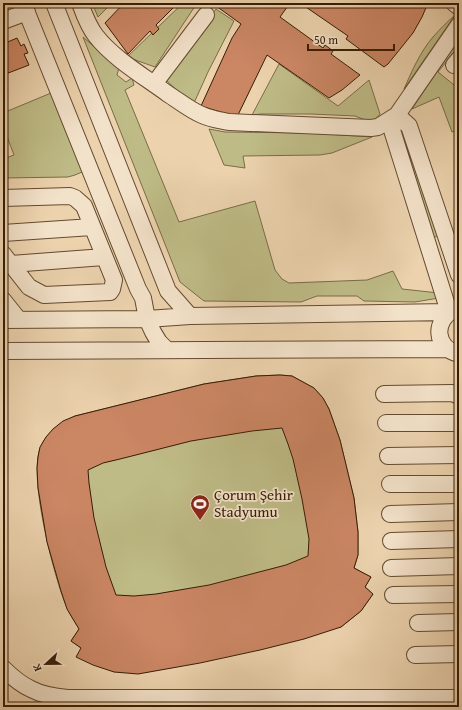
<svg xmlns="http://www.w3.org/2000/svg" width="462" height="710" viewBox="0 0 462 710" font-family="'Gentium Book Plus',serif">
<rect width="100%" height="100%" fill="#ecd3ae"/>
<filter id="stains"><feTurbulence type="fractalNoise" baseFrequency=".005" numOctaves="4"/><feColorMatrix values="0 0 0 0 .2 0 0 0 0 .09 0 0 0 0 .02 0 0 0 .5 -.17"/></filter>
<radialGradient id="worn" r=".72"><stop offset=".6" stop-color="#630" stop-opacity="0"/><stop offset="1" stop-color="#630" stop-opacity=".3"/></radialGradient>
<!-- green -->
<path fill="#bebb86" stroke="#7a6c46" d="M92,3H112L98,17Z
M183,3H197L155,67L127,57Z
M216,9L234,21L208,72L194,103L182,95L166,80Z
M455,15L404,89C412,71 420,52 433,37C440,29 447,22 455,15Z
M83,37L119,68L117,75L126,82L132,78L134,85L125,90L179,222L255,201L275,270L282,279L289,283L367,280L393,271L402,289L439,293V298L415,302L364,301L357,296H317L301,302L204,301L180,282Z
M459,39V46L438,72L459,89V130L452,132L439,97L412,109Z
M279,64L338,106L369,80L380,114L374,121H368L355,116L311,114H261L252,115Z
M51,93L84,167L82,172L75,175L68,177L3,178V159L14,155L3,126V113Z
M209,129L225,132L310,133L372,137L332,153L320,155L243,156L245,168L224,165Z
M417,157L442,233L432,239L406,160Z
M280,375L292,376L314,388L323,398L329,409L340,440L354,498L358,532V555L354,568L371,577L365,587L373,594L361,611L341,627L81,648L71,641L79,629C75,622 70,615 67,608C54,578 27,473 41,446C48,431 60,423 75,416L204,384L256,376Z"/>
<!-- building -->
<path fill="#cb8664" stroke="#361c05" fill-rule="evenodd" d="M124,3H178L156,25L159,29L153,35L150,31L128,54L105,23Z
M212,3H290L280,17L323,48L325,45L333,51L331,54L360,75L342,90L329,98L267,55L237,117L201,106L232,38L241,24Z
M300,3H428L422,17L413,33L388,64L384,67L346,39L348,36Z
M17,38L21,46L24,44L28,53L24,54L29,65L3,75V44Z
M280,375L292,376L314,388L323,398L329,409L340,440L354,498L358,532V555L354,568L371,577L365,587L373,594L361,611L341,627L304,639L260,650L200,663L138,674L114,672L93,665L76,657L81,648L71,641L79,629L67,609L61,591L47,542L38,488L37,468L38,457L40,447L46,437L53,429L63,421L75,416L204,384L256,376ZM282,428L288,444L293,459L302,499L309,539L308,556L286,565L209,585L156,594L134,596L116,595L106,567L94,518L89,483L88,470L103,463L120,459L191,441L252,431Z"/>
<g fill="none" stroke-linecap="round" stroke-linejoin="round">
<!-- minor casing -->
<g stroke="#644a2f" stroke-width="18">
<path id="minor" d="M23,3L138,289L143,298L147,319L153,332L159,342L167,350
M54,3L168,291L190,316
M80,3C84,14 88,26 96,36C114,59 145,77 168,94C179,101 190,110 202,115C210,119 219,120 229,122L371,128L378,127L397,115
M454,3L459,7
M3,21L27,12
M454,65L459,59
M154,84L206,15
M397,115L409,126L459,275
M3,198L70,196L75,198L84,206L114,280L112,289L110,292L44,295L29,287L3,254
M3,233L92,227
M11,264L104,257
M3,300L19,320
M455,309C433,320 434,348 459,354
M3,320L147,319L190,316L449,312L392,130L397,115L459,25
M3,351L447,349
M384,394L452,393L459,396
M386,423H459
M388,456L459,455
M390,484H459
M390,514L459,512
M391,541L459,539
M391,568L459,566
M393,595L459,594
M418,623L459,622
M415,655L459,654
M3,668C11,676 20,684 31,689C42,695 56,697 68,698H459"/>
</g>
<!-- minor -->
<use href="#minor" stroke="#f3e2ca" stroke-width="16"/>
</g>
<!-- icons -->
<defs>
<g id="stadium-pin" transform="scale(1)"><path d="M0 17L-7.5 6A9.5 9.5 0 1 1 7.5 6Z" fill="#8f2418" stroke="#f3e2ca"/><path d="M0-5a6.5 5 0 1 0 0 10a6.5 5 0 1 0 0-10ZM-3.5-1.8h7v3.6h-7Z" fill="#fff"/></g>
</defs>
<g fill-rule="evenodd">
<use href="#stadium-pin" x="200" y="504"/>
</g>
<g text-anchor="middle" stroke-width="3.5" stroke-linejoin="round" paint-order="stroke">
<!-- poi labels -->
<g font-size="15" fill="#361c05" stroke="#f3e2ca" text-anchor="start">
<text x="214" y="500">Çorum Şehir<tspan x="214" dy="17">Stadyumu</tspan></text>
</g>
</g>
<!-- margin -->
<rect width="462" height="710" fill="none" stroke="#ecd3ae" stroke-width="16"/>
<rect x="4" y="4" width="454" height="702" fill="none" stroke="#361c05" stroke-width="2"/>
<rect x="8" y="8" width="446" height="694" fill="none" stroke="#361c05"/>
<!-- north arrow -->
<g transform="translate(46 664) rotate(248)" stroke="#f3e2ca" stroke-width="3" paint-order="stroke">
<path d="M0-3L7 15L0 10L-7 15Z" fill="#361c05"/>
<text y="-6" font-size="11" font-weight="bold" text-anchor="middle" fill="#361c05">K</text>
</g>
<!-- scale -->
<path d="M308 44v6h86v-6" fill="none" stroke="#361c05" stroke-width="2"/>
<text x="314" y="44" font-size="12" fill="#361c05" stroke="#f3e2ca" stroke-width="3" paint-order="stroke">50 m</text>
<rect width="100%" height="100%" filter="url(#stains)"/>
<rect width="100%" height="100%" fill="url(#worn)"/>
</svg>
